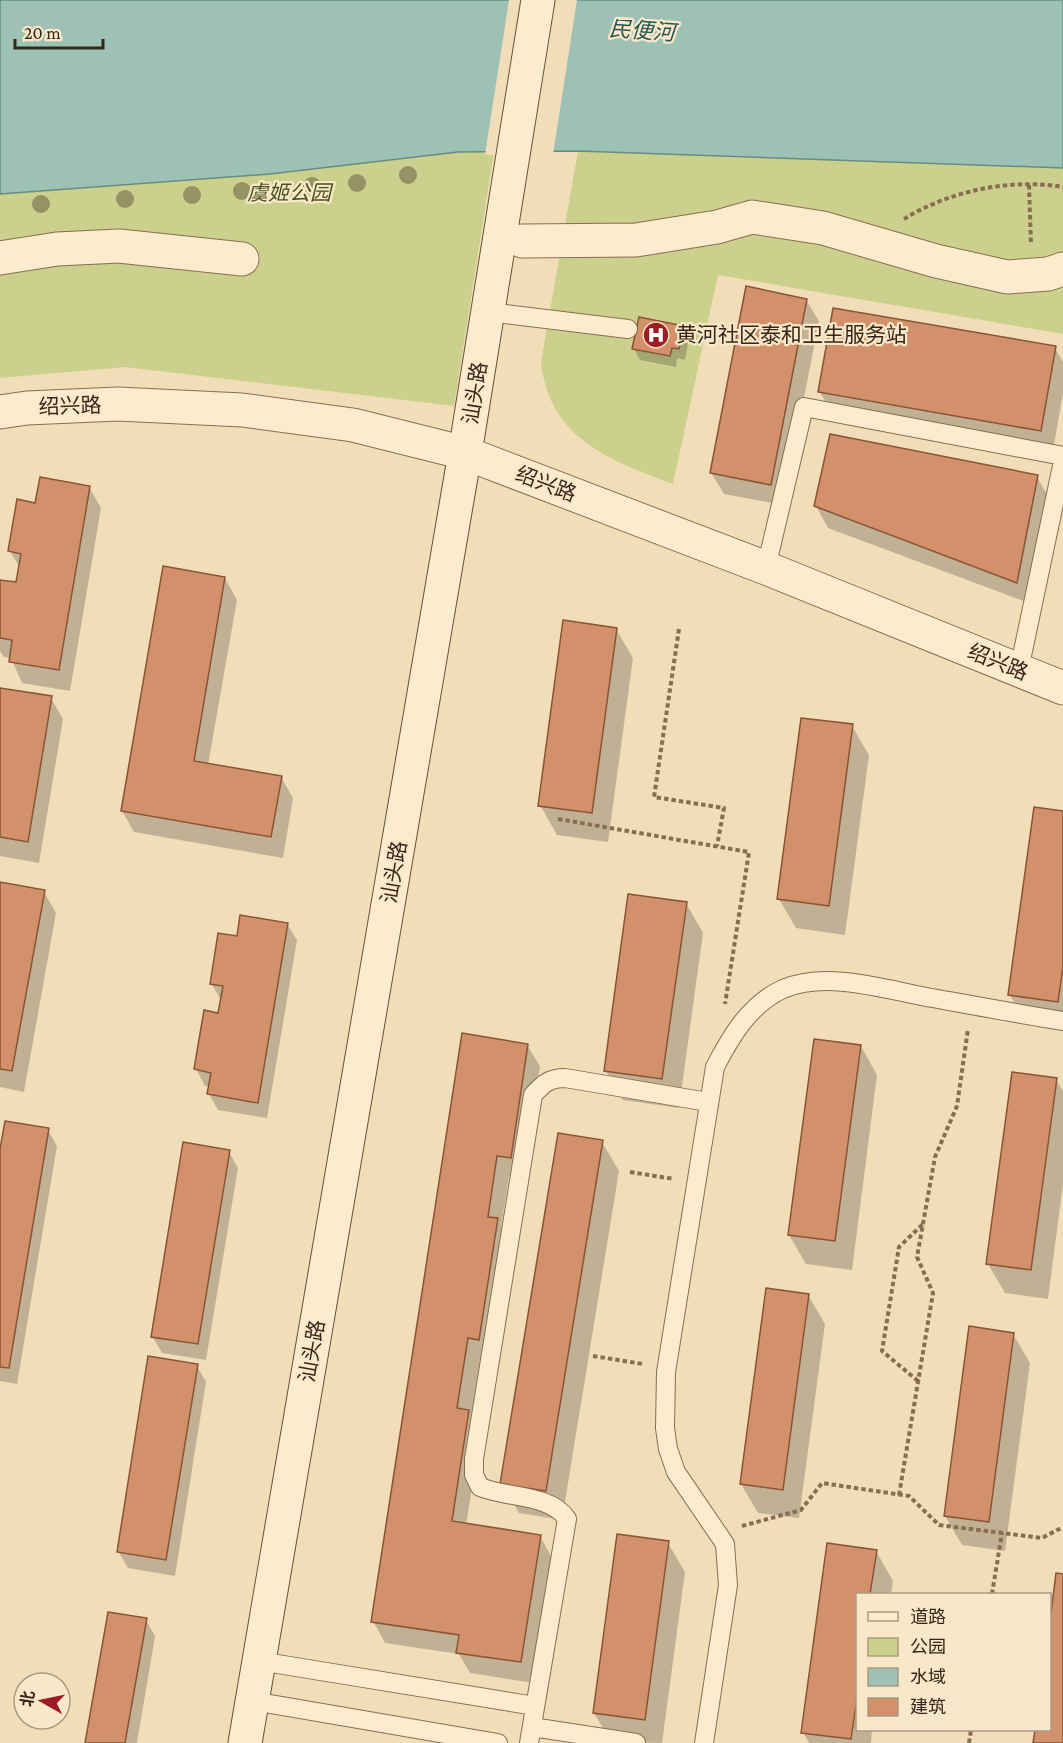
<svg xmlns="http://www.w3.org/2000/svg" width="1063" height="1743" viewBox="0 0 1063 1743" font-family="'Crimson Pro','Noto Sans SC',serif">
<rect width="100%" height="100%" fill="#f1deb9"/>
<!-- green -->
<path fill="#cbd08c" d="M0,0H518L454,406L125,367L0,378Z
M578,151L1063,168V334L718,275L673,484C609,460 549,438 541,362Z"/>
<!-- water -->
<path fill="#9ec1b5" stroke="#658e82" stroke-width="1.5" d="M0,0H1063V168L578,151L458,152L270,174L0,194Z"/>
<!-- pier -->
<path fill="#f1deb9" d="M509,0H577L553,154L485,155Z"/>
<!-- shadow -->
<path fill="#0003" d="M806,300L819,321L783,505L724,494L711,473Z
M683,327L689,338L685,360L677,358L676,367L640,360L634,349Z
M1055,348L1063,362V393L1053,451L832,413L820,392Z
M1037,477L1049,498L1029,603L828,528L816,506Z
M89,487L101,508L70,691L22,683L11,658L4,657L0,651V585L17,584L20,568L10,551L36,505Z
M225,578L237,600L208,765L281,777L293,798L283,858L134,832L122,811Z
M616,629L633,658L608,842L557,835L540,805Z
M0,689L51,698L63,719L39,863L0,856Z
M852,726L869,755L845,935L796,928L779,899Z
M1063,813V1029L1027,1024L1010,995Z
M0,884L44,892L56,913L24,1092L0,1087Z
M686,903L703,933L679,1108L623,1100L606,1071Z
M287,924L297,940L267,1118L218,1110L209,1094L210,1086H205L196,1069L219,1014L221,1000L211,983L238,938Z
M463,1035L527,1045L540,1066L522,1179L509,1176L501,1227L509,1241L491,1361L480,1359L471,1416L481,1432L466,1525L540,1536L552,1558L533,1683L470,1673L459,1654L385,1643L373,1621Z
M861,1046L877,1075L852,1270L806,1264L789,1235Z
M1056,1080L1063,1091V1184L1048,1299L1005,1293L988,1264Z
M48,1130L57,1146L17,1384L0,1381V1159Z
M602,1142L619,1171L562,1520L519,1513L502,1483Z
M229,1152L238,1168L206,1360L162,1353L152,1336Z
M808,1295L825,1324L799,1518L758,1513L741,1484Z
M1013,1334L1030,1363L1005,1551L962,1545L945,1516Z
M197,1366L206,1382L175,1576L128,1568L118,1551Z
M668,1543L685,1572L662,1743L611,1742L594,1713Z
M828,1545L876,1551L893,1581L891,1594H858V1730H872L871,1743H809L803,1732Z
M1057,1575H1063V1743H1035L1036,1730H1050V1632Z
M146,1620L155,1636L137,1743H87Z"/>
<!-- building -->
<path fill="#d3916b" stroke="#8a5336" stroke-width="1.5" d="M746,286L807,299L771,485L710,473Z
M833,308L1056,346L1041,431L818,392Z
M639,317L684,326L679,349L672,348L670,356L632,349Z
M830,434L1038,475L1017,583L814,506Z
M40,477L90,486L59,670L9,662L12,640L0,638V580L16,582L21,554L8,551L17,499L35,503Z
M163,566L225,577L194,761L282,776L271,837L121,811Z
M563,620L617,628L592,813L538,806Z
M0,688L52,696L28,842L0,837Z
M801,718L853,724L829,906L777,899Z
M1034,807L1063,811V967L1058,1002L1008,995Z
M0,882L45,890L12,1071L0,1069Z
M628,894L687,902L662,1079L604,1071Z
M240,915L288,923L258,1103L207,1094L211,1073L194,1069L204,1010L218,1013L223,986L210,984L218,933L237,936Z
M462,1033L528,1044L511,1158L497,1156L488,1217L498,1218L479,1340L468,1338L457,1408L469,1410L452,1521L541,1535L521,1662L456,1653L459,1635L371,1622Z
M814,1039L861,1045L835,1241L788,1235Z
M1012,1072L1057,1078L1031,1270L986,1264Z
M5,1121L49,1128L9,1368L0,1367V1149Z
M558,1133L603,1140L546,1491L500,1484Z
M183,1142L230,1150L198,1344L151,1337Z
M766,1288L809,1294L783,1490L740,1484Z
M969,1326L1014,1333L989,1522L944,1516Z
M148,1356L198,1364L166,1560L117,1552Z
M617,1534L669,1541L645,1720L593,1713Z
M827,1543L877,1550L870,1594H858V1691L851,1739L801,1733Z
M1056,1573L1063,1574V1743H1033L1035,1730H1050V1621Z
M108,1612L147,1618L125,1743H85Z"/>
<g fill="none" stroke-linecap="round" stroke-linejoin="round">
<!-- lane casing -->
<g stroke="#896d52" stroke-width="20">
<path id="lane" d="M488,312L628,329
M766,568L804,407L1063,456
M1019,670L1063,461
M259,1661L535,1706
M253,1701L498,1743
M532,1727L636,1743
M529,1743L567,1519C551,1494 506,1498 480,1487L474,1475V1459L533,1095C543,1084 549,1078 565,1078L708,1102
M704,1743L728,1585L725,1544L676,1472L668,1449L665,1428L666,1372L715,1067C731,1036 750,1004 783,989C828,970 887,990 932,998C976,1006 1019,1014 1063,1021"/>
</g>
<!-- street casing -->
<g stroke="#896d52" stroke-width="35">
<path id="street" d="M522,241L636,240L717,227L752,217L823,228L936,261L1007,277L1048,274L1063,269
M0,258L57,249L119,246L242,259
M0,412L27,408L118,404L242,410L353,425L465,453L766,568L1063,688"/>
</g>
<!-- secondary casing -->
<g stroke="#6a4d36" stroke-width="35">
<path id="secondary" d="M245,1743L465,453L538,0"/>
</g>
<!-- path -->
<path stroke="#896d52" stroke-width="4" stroke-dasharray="4.5 3" stroke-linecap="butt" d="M1029,185L1031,245
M904,219C949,191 1011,178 1063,187
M679,629L654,797L724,808L717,846
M558,819L749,852L725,1004
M630,1172L674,1179
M593,1356L643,1364
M918,1381L882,1351L899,1247L923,1224
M899,1495L933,1293L917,1257L935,1157L957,1106L968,1029
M742,1526L801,1510L822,1483L909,1496L939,1525L1042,1538L1063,1527
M992,1594L1002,1533
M969,1743L971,1730"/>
<!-- lane -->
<use href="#lane" stroke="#fcebcc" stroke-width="18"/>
<!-- street -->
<use href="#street" stroke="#fcebcc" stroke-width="33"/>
<!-- secondary -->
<use href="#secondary" stroke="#fcebcc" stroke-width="33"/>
</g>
<!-- trees -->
<g fill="#959264">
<circle cx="408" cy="175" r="9"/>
<circle cx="357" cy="183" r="9"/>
<circle cx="312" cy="186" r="9"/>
<circle cx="242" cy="191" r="9"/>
<circle cx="192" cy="195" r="9"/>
<circle cx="125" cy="199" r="9"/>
<circle cx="41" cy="204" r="9"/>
</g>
<!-- icons -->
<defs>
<g id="hospital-disc" transform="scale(1.35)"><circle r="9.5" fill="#9d1d24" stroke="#f8e8c9"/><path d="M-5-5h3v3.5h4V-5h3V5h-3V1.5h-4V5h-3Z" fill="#fff"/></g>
</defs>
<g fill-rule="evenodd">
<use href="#hospital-disc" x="656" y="335"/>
</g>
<g text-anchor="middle" stroke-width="4.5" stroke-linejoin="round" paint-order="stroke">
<!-- park labels -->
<g font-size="21" font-style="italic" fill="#49541e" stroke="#f8e8c9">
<text x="289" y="200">虞姬公园</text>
</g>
<!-- poi labels -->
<g font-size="21" fill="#362619" stroke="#f8e8c9" text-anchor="start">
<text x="676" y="342">黄河社区泰和卫生服务站</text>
</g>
<!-- street labels -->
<g font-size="21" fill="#362619" stroke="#f8e8c9">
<text transform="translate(475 393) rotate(-81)" y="7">汕头路</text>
<text transform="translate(70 406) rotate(-2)" y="7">绍兴路</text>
<text transform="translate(546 484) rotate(21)" y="7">绍兴路</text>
<text transform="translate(998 662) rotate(22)" y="7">绍兴路</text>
<text transform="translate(394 872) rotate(-80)" y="7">汕头路</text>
<text transform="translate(312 1351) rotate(-80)" y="7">汕头路</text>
</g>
<!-- water labels -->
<g font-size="22" font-style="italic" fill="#275752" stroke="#f8e8c9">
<text transform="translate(642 30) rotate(4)" y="8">民便河</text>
</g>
</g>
<!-- legend -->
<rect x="856" y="1593" width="195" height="138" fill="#f8e8c9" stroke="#aa9a83" stroke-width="1.5"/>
<rect x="868" y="1612" width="30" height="9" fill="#fcebcc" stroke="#aa9a83" stroke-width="1.5"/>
<text x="910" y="1623" font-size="18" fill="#362619">道路</text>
<rect x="868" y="1638" width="30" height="18" fill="#cbd08c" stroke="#aa9a83" stroke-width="1.5"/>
<text x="910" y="1653" font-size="18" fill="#362619">公园</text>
<rect x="868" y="1668" width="30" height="18" fill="#9ec1b5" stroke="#aa9a83" stroke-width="1.5"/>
<text x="910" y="1683" font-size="18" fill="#362619">水域</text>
<rect x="868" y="1698" width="30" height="18" fill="#d3916b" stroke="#aa9a83" stroke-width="1.5"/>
<text x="910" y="1713" font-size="18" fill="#362619">建筑</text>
<!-- north arrow -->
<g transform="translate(42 1701) rotate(279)"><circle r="28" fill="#f8e8c9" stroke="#aa9a83" stroke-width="1.5"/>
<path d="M0-4.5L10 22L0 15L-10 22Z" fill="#9d1d24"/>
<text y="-9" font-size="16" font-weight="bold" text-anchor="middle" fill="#362619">北</text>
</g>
<!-- scale -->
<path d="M15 39v9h88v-9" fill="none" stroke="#362619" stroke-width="3"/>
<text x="24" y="39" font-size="18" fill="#362619" stroke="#f8e8c9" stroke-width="4.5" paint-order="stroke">20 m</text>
</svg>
